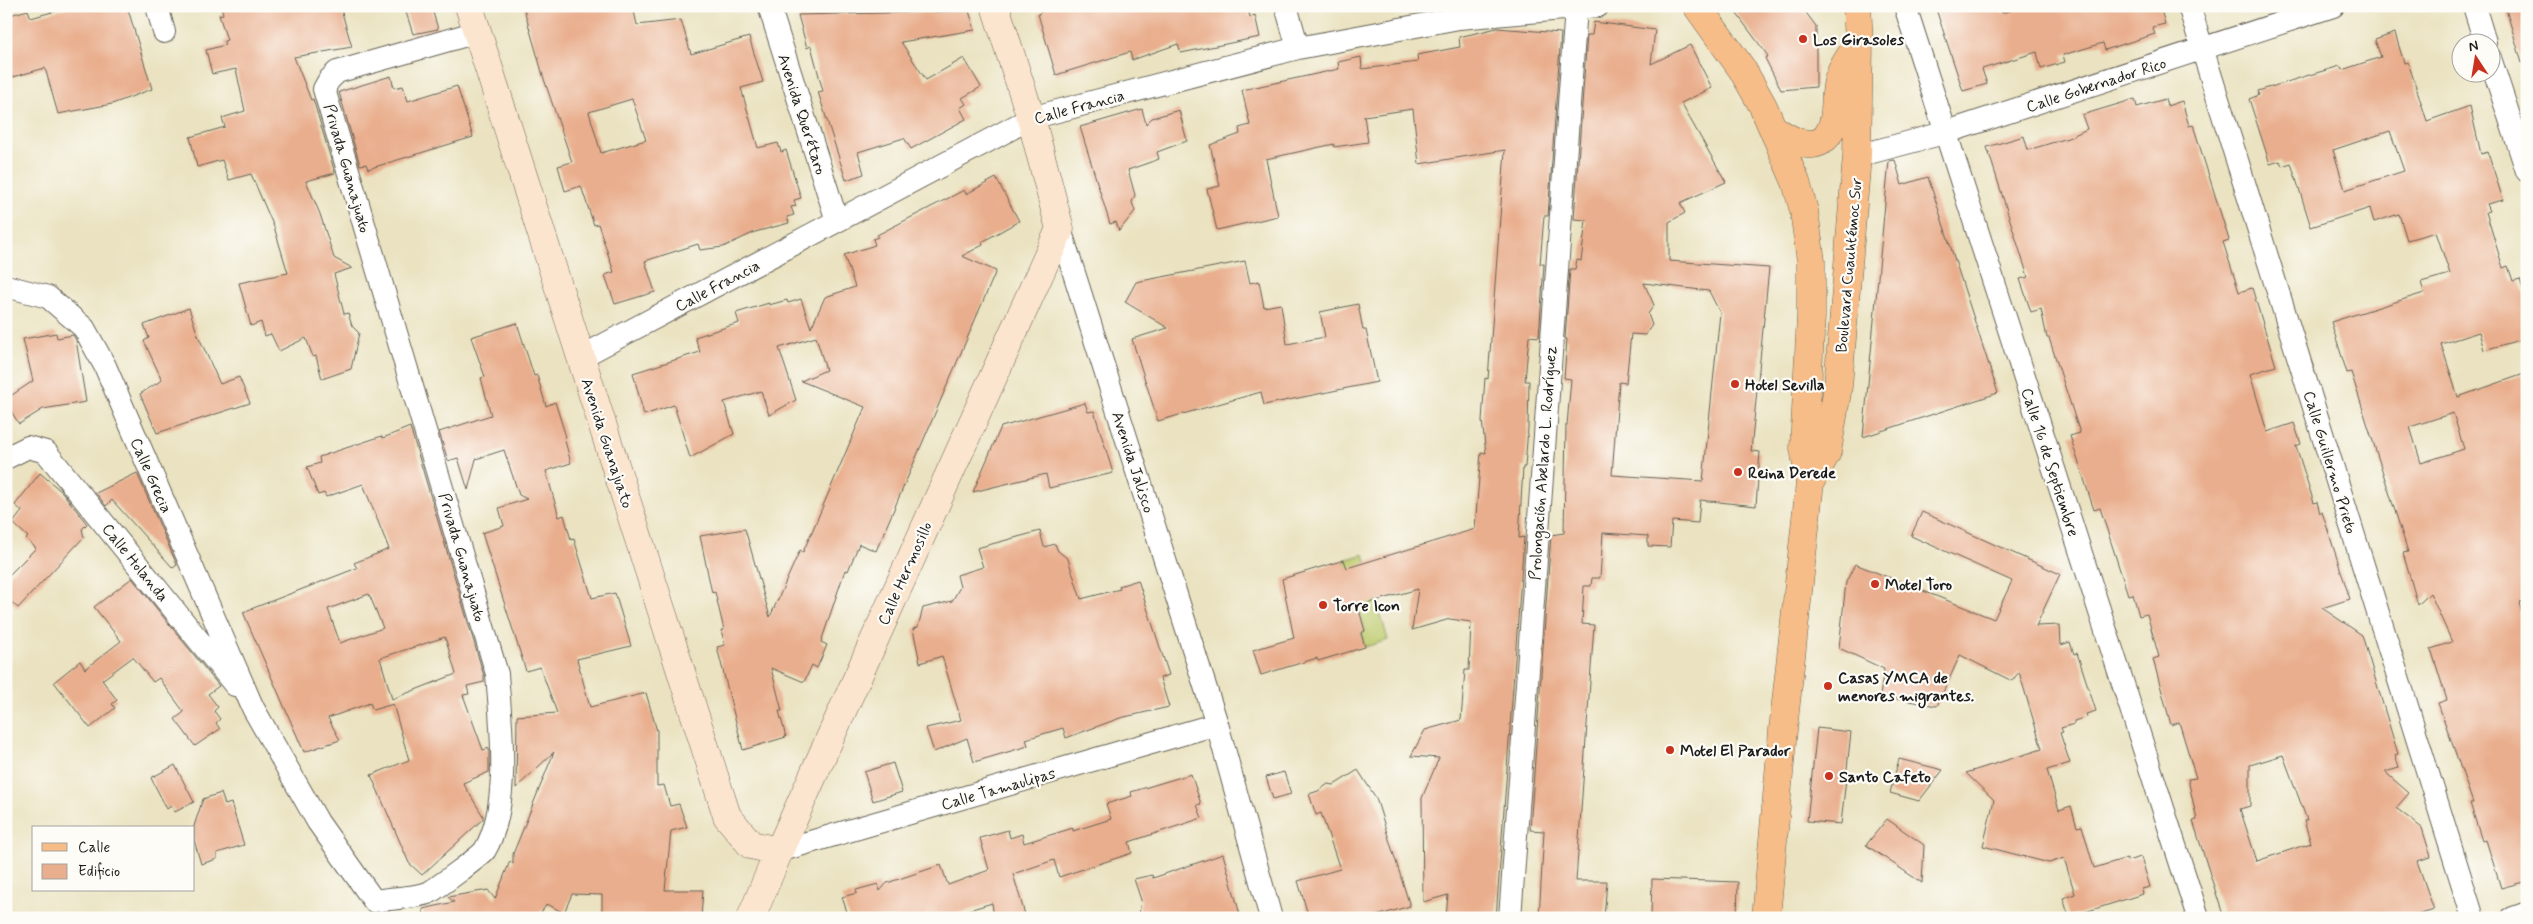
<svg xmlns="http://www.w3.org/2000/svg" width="2533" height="924" viewBox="0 0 2533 924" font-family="Mynerve,sans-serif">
<rect width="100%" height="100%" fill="#fdfcf7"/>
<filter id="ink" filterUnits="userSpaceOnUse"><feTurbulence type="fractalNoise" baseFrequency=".02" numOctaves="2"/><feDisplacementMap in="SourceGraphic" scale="10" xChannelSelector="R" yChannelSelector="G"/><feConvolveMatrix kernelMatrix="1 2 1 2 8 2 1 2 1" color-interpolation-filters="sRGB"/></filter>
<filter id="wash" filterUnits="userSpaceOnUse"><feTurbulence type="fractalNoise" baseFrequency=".0096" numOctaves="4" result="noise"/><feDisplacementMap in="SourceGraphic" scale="20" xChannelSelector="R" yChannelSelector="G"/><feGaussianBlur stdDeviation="1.12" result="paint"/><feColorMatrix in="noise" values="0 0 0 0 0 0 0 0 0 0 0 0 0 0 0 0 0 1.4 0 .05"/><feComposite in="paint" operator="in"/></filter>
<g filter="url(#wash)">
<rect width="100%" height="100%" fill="#eae2c0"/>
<!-- green -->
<path fill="#bcca6c" stroke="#6c7344" d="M1364,554L1388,640L1365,647L1361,633L1365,631L1344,560Z"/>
<g id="blocks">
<!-- building -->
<path fill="#e9ae8d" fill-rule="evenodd" d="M73,6H127L152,89L112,104L58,114L45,68L6,79V16L28,10L31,18Z
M221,6H340L352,47L294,57L311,100L313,99L335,173L306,181L320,214L334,258L352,268L334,274L344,314L348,313L352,326L359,333L351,369L322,379L316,356L313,357L306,338L279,351L271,334L265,336L261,322L251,326L239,283L288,273L274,227L251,174L229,180L222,160L197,167L190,137L225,127L222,118L245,111L236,69L212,74L206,50L225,45L224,41L227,40L219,15L223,14Z
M404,6H431L438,29L413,34Z
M523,6H633L637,25L681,20L691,54L749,37L763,82L741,88L758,148L778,143L781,152L786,150L801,198L794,200L796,206L791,207L794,215L787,217L789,223L755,232L723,247L700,250L698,244L645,261L655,292L615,304L605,275L614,272L598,224L594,225L581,186L565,191L558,166L572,162L544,79ZM632,99L646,140L601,153L589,112Z
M1051,6H1247L1250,17L1255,15L1260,37L1181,53L1178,44L1132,60L1130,52L1056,75L1038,14Z
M1731,6H1801L1816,26V87L1781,90L1765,58L1768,56Z
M1935,6H2000L2002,13L2026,6H2160L2165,24L2152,27L2155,34L2105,50L2103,43L2063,55L2065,62L2041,69L2037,52L1982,69L1987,84L1963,91Z
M2505,6H2527V62L2522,63Z
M969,11L975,30L901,42L926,80L964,58L981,87L962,98L966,104L960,108L966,119L911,149L904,138L858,152L864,174L846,180L818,92L823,91L811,46L807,48L798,15Z
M1594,22L1655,30L1651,64L1690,45L1712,88L1681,103L1726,182L1680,203L1685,213L1669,222V261L1769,268L1751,451L1760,452L1756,506L1700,500L1698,523L1672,521L1670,547L1648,546V536L1603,533L1600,578H1592L1591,586H1584L1582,624L1594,625L1576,881H1607L1604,918H1539L1544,831L1530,830L1551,535L1564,533L1566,425H1567L1571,379L1564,378L1567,339H1565L1570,269H1575L1577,260L1581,261L1586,220L1574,219L1587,35H1592ZM1644,283L1709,291L1720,313L1703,481L1612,475L1619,382L1626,383L1631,334L1645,335L1652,325L1648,314L1654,305Z
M1497,28L1561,33L1548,216H1544L1540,264H1544L1539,337L1529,336L1525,381H1529L1528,428L1525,467H1523L1519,538L1524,537L1496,918H1446L1448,895L1423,902L1422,798L1439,758L1411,756L1425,730L1461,720L1465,670H1469L1471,622L1450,619L1412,630L1418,589L1358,606L1365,631L1361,633L1365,647L1318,661L1317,658L1261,675L1253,650L1294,638L1282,579L1344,560L1347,568L1475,529L1481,452L1486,453L1482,421L1485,378L1488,379L1505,150L1419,164L1413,109L1364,116L1368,142L1334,147V144L1266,159L1278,216L1217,230L1207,189L1220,186L1210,145L1240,134L1239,128L1250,125L1242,90L1339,69L1338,62L1361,57L1362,69L1418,62L1417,55L1460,47L1459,37Z
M2395,33L2404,63L2408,62L2427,121L2470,106L2481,154L2488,152L2503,200L2487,204L2490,211L2486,212L2503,268L2508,266L2513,281L2520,279L2527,303V338L2484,350L2479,332L2441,344L2458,397L2527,373V601L2519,603L2527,628V881L2501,888L2486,840L2482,841L2470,803H2473L2438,703L2447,700L2431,649L2452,642L2430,593L2418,605L2403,553L2408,552L2351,372L2347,373L2331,322L2424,293L2421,282L2450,274L2436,232L2407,240L2399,214L2374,222L2370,208L2311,227L2291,163L2282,166L2280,161L2270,164L2249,99L2259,95L2258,91L2306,76L2340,66L2342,70L2381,57L2375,40ZM2390,131L2404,171L2345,190L2333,150ZM2453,413L2464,449L2421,463L2410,427Z
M391,76L394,88L403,86L408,101L457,86L473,137L368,169L366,164L360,165L339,92Z
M2135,99L2137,107L2165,99L2167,106L2182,101L2189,126L2193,125L2229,240L2223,242L2239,292L2252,288L2276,366L2250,374L2267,432L2294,423L2301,444L2296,446L2314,503L2317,502L2320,513L2322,512L2350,599L2322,608L2362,635L2398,754L2395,755L2399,768L2385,772L2409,793L2396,808L2422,828L2431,857L2417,861L2434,910L2408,918H2224L2193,821L2197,820L2188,779L2196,778L2179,722L2171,725L2153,659L2159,657L2147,614L2139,616L2133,594L2128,595L2100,508L2094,510L2070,436L2080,433L2049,338H2047L2041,309L2031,312L2020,279L2028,277L1987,147L2024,136L2028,150L2068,138L2087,129L2082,115ZM2283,755L2307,820L2304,821L2311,843L2257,861L2240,809L2250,806V765Z
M1142,109L1146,124L1152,118L1179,110L1187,141L1157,152L1159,159L1128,170L1135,195L1132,202L1135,211L1119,231L1116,222L1110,224L1080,127Z
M1895,160L1902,185L1928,177L1998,393L1863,437L1889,161Z
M996,178L1019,221L982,242L983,245L962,256L996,271L876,551L859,544L848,571L845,570L821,642L827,645L817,668L812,665L804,682L771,668L782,711H779L786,737L743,750L717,647L725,645L721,630H724L715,592L712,593L700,536L745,529L770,617L800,550L803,552L814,527L865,407L801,381L826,370L816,337L779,348L796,400L769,415L761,391L724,402L734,434L690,458L674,405L644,415L633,373L700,352L695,337L739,323L736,313L769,303V305L787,300L788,303L801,299L811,328L825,297L855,287L844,255L875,245L873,239L878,237L877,235L964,190L966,194Z
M1245,261L1250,283L1259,281L1264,307L1281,304L1287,344L1325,337L1320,312L1358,304L1363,330H1366L1377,382L1264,405L1261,392L1158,421L1132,339L1168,328L1125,302L1136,282Z
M189,308L197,333L220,384L239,377L250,403L157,433L140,394L162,380L144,341L149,338L144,325Z
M517,323L534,376L537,375L546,406L555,402L566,437H564L571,463L546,471L559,517L564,515L571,540L574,539L592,598L615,593L631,646L577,659L590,707L646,693L657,731V786L664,785L670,806L679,804L687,827L671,831L665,890H703L701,918H602V895L572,894L564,913L547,904L537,918H424L423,909L454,902L448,897L488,890L495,899L510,861L513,864V854L554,752L516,788L517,716L557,713L540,667L526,671L482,533L504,526L499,508L527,499L519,495L504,450L476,459L468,490L458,458L448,461L439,432L491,415L481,378L485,377L471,337Z
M56,333L57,338L73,335L76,340L86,402L43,409L19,424L6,403V399L33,381L23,339Z
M1085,403L1088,412L1094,411L1113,473L1049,488L1046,474L973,492L1001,427Z
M410,427L484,676V682L467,686L469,694L463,695L483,750L489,748V772L463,783L483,816V819L422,875L409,863L371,775L409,760L393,704L373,710L370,703L328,718L340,740L304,752L243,612L357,568L354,563L389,549L363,484L326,497L324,493L318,495L307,467L320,463L319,457L382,436L383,438ZM369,594L383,628L340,643L328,609ZM445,637L456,674L392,699L380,658Z
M40,473L62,492L87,524L82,529L84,537L18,608L6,597V578L36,548L26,539L28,537L13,523L22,511L15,505Z
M137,473L177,565L173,568L112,500L106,506L96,493Z
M1922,512L2060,574L2036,626L2060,625L2061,645L2070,642L2074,654L2077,653L2096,711L2086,714L2087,717L2074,721V724L2061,728L2063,732L2060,733L2070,763L2047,770L2059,810L2071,806L2077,827L2082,826L2094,868L2127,858V861L2141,857L2150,887L2142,889L2143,894L2069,917L2063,898L2075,894L2064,858L2049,863L1983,846L1994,800L1966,773L2042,749L2019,672L2012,681L1960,655L1937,706L1880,696L1884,669L1839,648L1846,582L1855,564L1994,619L2012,581L1911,536Z
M1040,531L1044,547L1055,544L1058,551L1068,559L1081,599L1120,589L1119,586L1138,580L1169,675L1160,678L1169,707L1120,718L1066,738L1063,728L1026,739L1028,746L974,762L967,738L934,752L926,728L961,720L942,656L920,663L913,629L918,627L923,608L952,601L960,587L957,575L983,567L977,548Z
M132,578L219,686L208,694L218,707L214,711L220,719L216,723L220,729L195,746L175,719L184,712L159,678L153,682L133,657L102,680L117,700L112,704L115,708L90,728L54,682L80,661L85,669L121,641L94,607Z
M1817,728L1851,732L1841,824L1807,821Z
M1899,759L1943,770L1919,801L1890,793Z
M893,763L902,792L873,801L864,772Z
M175,765L194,802L175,812L171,806L167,809L151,778Z
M1358,770L1376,798L1410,906L1370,918H1309L1298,881L1340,869L1321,813L1316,815L1309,794L1318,791L1328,784L1334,785Z
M1284,772L1291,794L1273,799L1266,777Z
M1191,774L1201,804L1197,805L1202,818L1129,842L1132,853L1059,877L1054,860L1013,874L1026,918H994L992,903L943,918H849L842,897L857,893L856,890L878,884L880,891L887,883L941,865L948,885L989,870L980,838L1008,830L1010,838L1022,834L1024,843L1073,828V831L1111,819L1106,804L1132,796L1131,792Z
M221,793L225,805L231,803L244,845L217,853V859L201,864L194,840V826L203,799Z
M1887,819L1924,845L1922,883L1866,845Z
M1223,854L1241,918H1146L1139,914L1141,900L1134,879L1152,875L1153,878Z
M1652,879L1738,882L1737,918L1651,915Z"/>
</g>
</g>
<g filter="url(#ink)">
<use href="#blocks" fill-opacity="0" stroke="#646155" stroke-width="1"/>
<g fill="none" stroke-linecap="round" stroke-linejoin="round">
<!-- street casing -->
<g stroke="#646155" stroke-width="24">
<path id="street" d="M157,6L164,32
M769,6L837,221
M1286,6L1298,48
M1905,6L2198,917
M2189,6L2473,918
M2474,6L2485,42
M2490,58L2527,171
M1857,156L1944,133L2333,6
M1060,229L1217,724L1271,918
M6,286L48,297L84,328L105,366L253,708L318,822L374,901C389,898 418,898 430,892C438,887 481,856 485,850C511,805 501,725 497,674L324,89L329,80L337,72L477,32
M581,357L1031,118L1298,48L1459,18L1598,6
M6,458L28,447L46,452L235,685
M779,851L1217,724
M1510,918L1576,8
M2513,918L2527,913"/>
</g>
<!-- secondary casing -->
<g stroke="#646155" stroke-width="29">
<path id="secondary" d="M469,6L727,816L751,845L779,851
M751,918L779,851L1060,229L1031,118L995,6"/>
</g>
<!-- primary casing -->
<g stroke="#646155" stroke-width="29">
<path id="primary" d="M1697,6L1742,69L1763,106L1796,182L1804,211L1811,261V316L1804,448L1810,482L1783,730L1766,918
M1774,129C1793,143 1824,157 1833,123C1837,110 1834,95 1838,81C1842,67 1850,56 1859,44
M1810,482L1827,452L1838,386L1857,156L1859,42L1857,6"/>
</g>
<!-- street -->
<use href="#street" stroke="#fff" stroke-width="22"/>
<!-- secondary -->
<use href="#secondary" stroke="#fce5cf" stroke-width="28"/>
<!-- primary -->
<use href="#primary" stroke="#f7bd88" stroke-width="28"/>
</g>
</g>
<!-- markers -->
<g fill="#c8321e" stroke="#fdfcf7" stroke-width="2">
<circle cx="1803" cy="39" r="5"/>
<circle cx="1735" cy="384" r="5"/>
<circle cx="1738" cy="472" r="5"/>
<circle cx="1875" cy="584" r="5"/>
<circle cx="1323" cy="605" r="5"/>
<circle cx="1828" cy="686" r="5"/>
<circle cx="1670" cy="750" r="5"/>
<circle cx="1829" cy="776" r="5"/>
</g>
<g text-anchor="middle" stroke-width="4.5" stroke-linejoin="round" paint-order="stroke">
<!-- poi labels -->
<g font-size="16" font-weight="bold" fill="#1c1c1c" stroke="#fdfcf7" text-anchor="start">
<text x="1813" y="45">Los Girasoles</text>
<text x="1745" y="390">Hotel Sevilla</text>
<text x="1748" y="478">Reina Derede</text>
<text x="1885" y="590">Motel Toro</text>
<text x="1333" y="611">Torre Icon</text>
<text x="1838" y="683">Casas YMCA de<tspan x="1838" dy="18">menores migrantes.</tspan></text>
<text x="1680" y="756">Motel El Parador</text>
<text x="1839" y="782">Santo Cafeto</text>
</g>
<!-- street labels -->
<g font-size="16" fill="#1c1c1c" stroke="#fdfcf7">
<text transform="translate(2096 84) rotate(-18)" y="6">Calle Gobernador Rico</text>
<text transform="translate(1079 106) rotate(-15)" y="6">Calle Francia</text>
<text transform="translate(803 114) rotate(72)" y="6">Avenida Querétaro</text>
<text transform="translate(348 168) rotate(74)" y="6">Privada Guanajuato</text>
<text transform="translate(1848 265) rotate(-85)" y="6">Boulevard Cuauhtémoc Sur</text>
<text transform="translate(717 285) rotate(-28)" y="6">Calle Francia</text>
<text transform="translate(608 443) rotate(72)" y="6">Avenida Guanajuato</text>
<text transform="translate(1134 462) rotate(72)" y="6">Avenida Jalisco</text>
<text transform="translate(2051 462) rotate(72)" y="6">Calle 16 de Septiembre</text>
<text transform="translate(2331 462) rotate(73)" y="6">Calle Guillermo Prieto</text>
<text transform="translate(1542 463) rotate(-86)" y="6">Prolongación Abelardo L. Rodríguez</text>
<text transform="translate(152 475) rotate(66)" y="6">Calle Grecia</text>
<text transform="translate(463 557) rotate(74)" y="6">Privada Guanajuato</text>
<text transform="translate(136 562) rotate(51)" y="6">Calle Holanda</text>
<text transform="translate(904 573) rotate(-66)" y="6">Calle Hermosillo</text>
<text transform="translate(998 788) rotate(-16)" y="6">Calle Tamaulipas</text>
</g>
</g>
<!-- margin -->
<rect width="2533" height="924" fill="none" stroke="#fdfcf7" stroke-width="25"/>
<!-- legend -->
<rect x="32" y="826" width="162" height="65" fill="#fdfcf7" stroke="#a3a29f"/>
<rect x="42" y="843" width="25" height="8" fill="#f7bd88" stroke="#a3a29f"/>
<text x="78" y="852" font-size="15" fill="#1c1c1c">Calle</text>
<rect x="42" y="864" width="25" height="15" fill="#e9ae8d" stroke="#a3a29f"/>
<text x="78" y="876" font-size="15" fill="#1c1c1c">Edificio</text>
<!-- north arrow -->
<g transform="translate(2476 58) rotate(348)"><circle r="24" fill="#fdfcf7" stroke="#a3a29f"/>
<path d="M0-4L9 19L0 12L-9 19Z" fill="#c8321e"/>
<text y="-8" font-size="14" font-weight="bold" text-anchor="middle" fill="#1c1c1c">N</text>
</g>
</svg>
